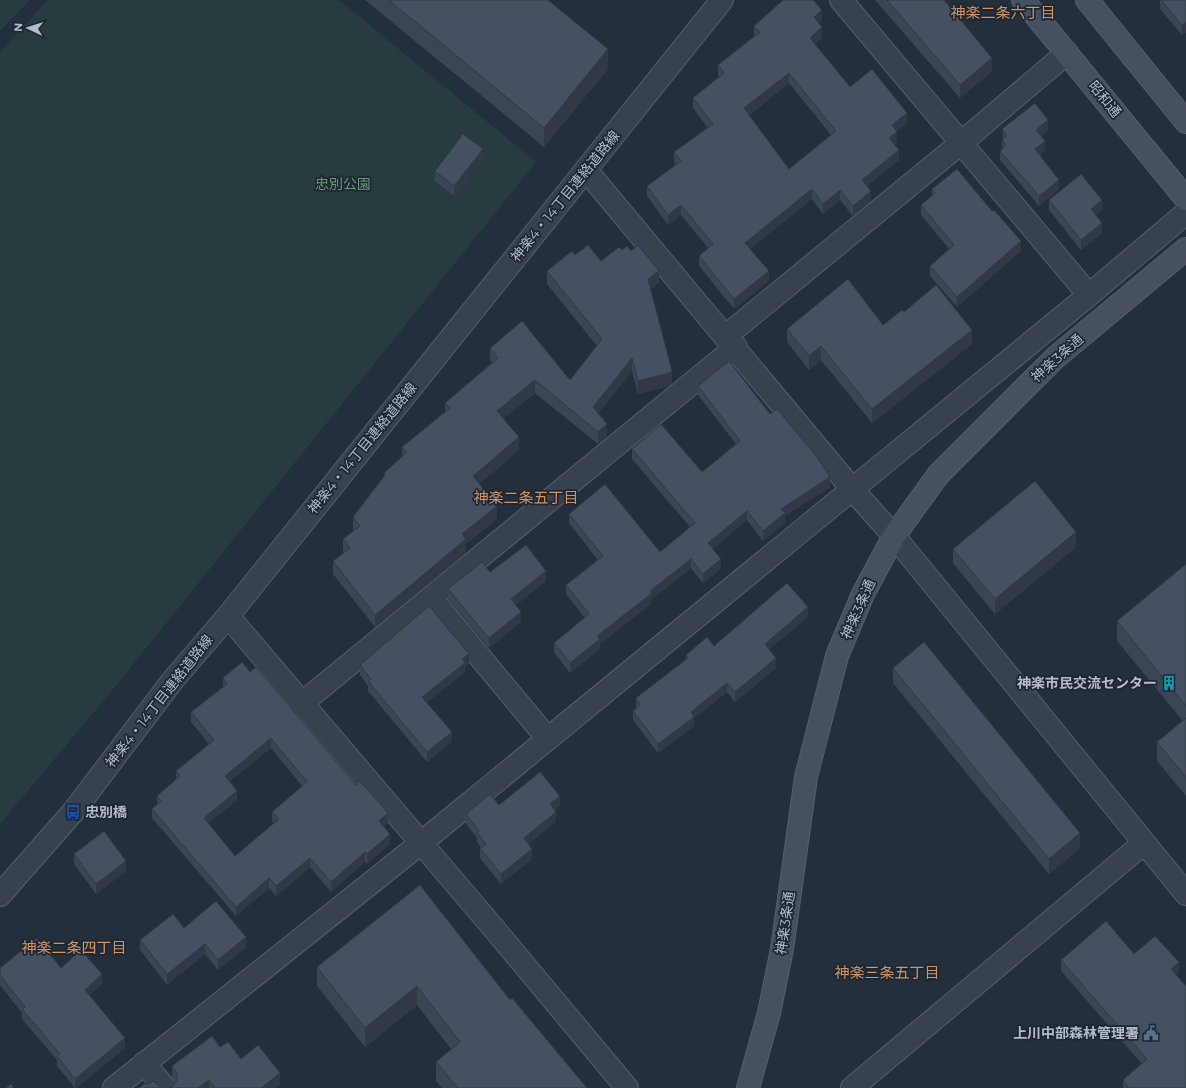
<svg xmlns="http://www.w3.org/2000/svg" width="1186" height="1088" viewBox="0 0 1186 1088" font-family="Montserrat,'Noto Sans JP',sans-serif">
<rect width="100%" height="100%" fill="#242f3e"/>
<!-- green -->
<path fill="#263c3f" d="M0,0H30L0,31Z
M48,0H339L536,162L115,687L0,824V52Z"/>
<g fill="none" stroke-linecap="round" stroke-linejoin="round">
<!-- street casing -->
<g stroke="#565f6c" stroke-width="24">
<path id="street" d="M841,0L1089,295
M586,170L852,489L894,536L1186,894
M726,336L961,143L1067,53
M431,598L548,739
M228,616L496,931L627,1088
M301,704L736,347
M0,895L73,812L173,680L228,616L722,0
M144,1063L165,1088
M114,1088L421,843L1089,295L1186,213
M852,1088L1144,843"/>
</g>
<!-- secondary casing -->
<g stroke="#565f6c" stroke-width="24">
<path id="secondary" d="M1023,0L1186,199
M1087,0L1186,122
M748,1088L769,1013L782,949L806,777L837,656L863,594L894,536L938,475L1055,358L1186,249"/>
</g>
<!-- street -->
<use href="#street" stroke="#38414e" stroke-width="22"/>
<!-- secondary -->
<use href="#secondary" stroke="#465061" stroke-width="22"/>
</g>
<!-- wall -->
<path fill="#3b4654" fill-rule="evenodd" d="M365,0H548L608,69L544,147Z
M875,0H944L992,71L960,98Z
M1160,0H1186V32L1182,35L1160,9Z
M822,20L819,23L822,37L815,44L850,87L907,123L897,131V142L894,144L899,160L867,186L871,201L853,216L840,200L823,214L812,199L750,249L769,281L734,309L699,266V256L708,248L681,215L668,225L647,196V186L676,165L674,162V152L708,128L693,108V98L719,77L718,75V65L754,36V26ZM789,83L831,135L789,169L749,115Z
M1002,129L1048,130L1041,136L1045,150L1040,155L1059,189L1039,206L1000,160V151L1002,149V140L1003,139Z
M483,160L454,196L435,181V171Z
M932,189L1021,251L957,307L930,276V266L949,249L921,215V205L932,196Z
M1049,200L1102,210L1096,215L1102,233L1081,250L1049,210Z
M622,250L659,283L651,289L672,383L669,386L638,394L632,371L598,413L607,437L598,444L535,393L503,419L519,450L479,484L497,519L466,544V552L375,627L333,574V561L344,553L343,552V539L354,531L353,530V517L384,477V473L402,457V447L445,412V403L492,363L490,361V348L570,380L597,346L547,284V271L575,255L601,261Z
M904,312L972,344L872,423L821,360L809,370L787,342V329L883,325Z
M698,386L770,414L830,487L785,516V523L763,541L747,520L712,549L721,569L703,583L691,568L652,599V603L600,644V649L570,673L554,652V643L585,618L566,594V585L598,560L569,523V514L660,552L690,527L632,459V449L702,472L736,444L698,395Z
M1076,547L995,614L953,563V549Z
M1186,564V796L1157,761V742L1183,721L1117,641V621Z
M490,572L546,581L516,605L521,622L489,648L448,599V589Z
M808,617L769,649L776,668L735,702L727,692L694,718V726L658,753L633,720V711L636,708V698L686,660V655Z
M469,663L465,667V672L427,702L452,741L427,762L368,691V686L360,675V665Z
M893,668L1080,848L1049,874L893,683Z
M250,672L388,823L383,827L390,844L367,864L365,862L331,892L310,867L276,896L269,888L236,916L152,818V809L157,805V796L176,779V771L209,744L191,722V712L223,687V678ZM271,748L302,786L272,812V821L274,823L235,856L208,823L237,800L230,781Z
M499,805L560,806L555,810L556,821L528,844L532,859L501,884L480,858V848H481L477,842V838L466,824V814Z
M74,854L126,871L96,894L74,864Z
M184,928L246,947L218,970L205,954L167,985L140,950V940Z
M1134,954L1179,972L1176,975L1186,1088H1123V1080L1142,1064L1061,971V960Z
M317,967L510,1000L587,1088H442L436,1081V1062L451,1049L417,1005L365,1047L317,986Z
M0,968H61L102,984L89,995L125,1048L76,1088H75L57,1066V1060L22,1019V1013L0,985Z
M220,1047L241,1059L280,1085L276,1088H168L173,1086L175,1083L172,1077V1066Z"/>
<!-- shaded-wall -->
<path fill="#303945" d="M822,10V20L814,27V17Z
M1186,22V32L1182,35V25Z
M822,27V37L810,48V38Z
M608,49V69L544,147V128Z
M992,58V71L960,98V85Z
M789,73V83L744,118V108Z
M907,113V123L892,135V125Z
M1048,120V130L1036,139V130Z
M897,132V142L889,148V138Z
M1045,141V150L1035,158V149Z
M483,149V160L454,196V186Z
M899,150V160L862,190V180Z
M1059,180V189L1039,206V196Z
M812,189V199L745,253V243Z
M840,190V200L823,214V204Z
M871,191V201L853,216V206Z
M1102,200V210L1091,219V209Z
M681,205V215L668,225V215Z
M1102,223V233L1081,250V240Z
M1021,241V251L957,307V297Z
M659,271V283L648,292V279Z
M769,271V281L734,309V299Z
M972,330V344L872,423V409Z
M821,346V360L809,370V356Z
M632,358V371L593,420V407Z
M672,371V383L669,386L638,394V381Z
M535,380V393L497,424V411Z
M607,424V437L598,444V432Z
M519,437V450L473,489V476Z
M830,477V487L785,516V523L763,541V531L781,509Z
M497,506V519L466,544V552L375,627V615L462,534Z
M747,511V520L708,553V543Z
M1076,532V547L995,614V599Z
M691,559V568L652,599V603L600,644V649L570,673V663L597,636L650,591Z
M721,559V569L703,583V574Z
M546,571V581L511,609V599Z
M808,607V617L765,653V644Z
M521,612V622L489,648V638Z
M469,654V663L465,667V672L422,706V697L462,659Z
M776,658V668L735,702V692Z
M727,683V692L694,718V726L658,753V744L691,712Z
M452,732V741L427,762V752Z
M271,738V748L225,785V776Z
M237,791V800L204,827V818Z
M560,796V806L550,814V804Z
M556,812V821L524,848V838Z
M388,813V823L379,831V821Z
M1080,833V848L1049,874V859Z
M390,834V844L367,864V854Z
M532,849V859L501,884V874Z
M365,852V862L331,892V882Z
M310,858V867L276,896V886Z
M126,861V871L96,894V884Z
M269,878V888L236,916V907Z
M246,937V947L218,970V960Z
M205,944V954L167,985V974Z
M1179,962V972L1171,979V969Z
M102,974V984L85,999V990Z
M417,986V1005L365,1047V1028Z
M125,1038V1048L76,1088H75V1079Z
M280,1073V1085L276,1088H261Z
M209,1080V1088H198Z"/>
<!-- building -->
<path fill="#455162" stroke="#303945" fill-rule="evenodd" d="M389,0H548L608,49L544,128Z
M783,0H813L822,10L814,17L822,27L810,38L850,87L872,69L907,113L892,125L897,132L889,138L899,150L862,180L871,191L853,206L840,190L823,204L812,189L745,243L769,271L734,299L699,256L713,244L681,205L668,215L647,186L681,161L674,152L713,124L693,98L724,73L718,65L760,32L754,26ZM789,73L836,131L789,169L744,108Z
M887,0H944L992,58L960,85Z
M1161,0H1186V22L1182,25Z
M1035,103L1048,120L1036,130L1045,141L1035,149L1059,180L1039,196L1000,151L1006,145L1002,140L1007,136L1002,129Z
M463,134L483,149L454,186L435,171Z
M957,169L992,211L994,210L1021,241L957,297L930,266L954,245L921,205L935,193L932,189Z
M1081,174L1102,200L1091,209L1102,223L1081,240L1049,200Z
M588,245L601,261L619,247L622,250L627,246L631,251L638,245L659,271L648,279L672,371L669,373L638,381L632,358L593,407L607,424L598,432L535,380L497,411L519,437L473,476L497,506L462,534L466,539L375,615L333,561L350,548L343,539L360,526L353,517L385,475L384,473L406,453L402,447L450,408L445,403L498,358L490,348L522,321L570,380L602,339L547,271L572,251L575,255Z
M848,279L883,325L902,310L904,312L936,285L972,330L872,409L821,346L809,356L787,329Z
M729,361L770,414L777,409L817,457L830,477L781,509L785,513L763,531L747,511L708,543L721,559L703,574L691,559L650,591L652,593L597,636L600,639L570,663L554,643L589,614L566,585L603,556L569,514L605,484L660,552L695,523L632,449L661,424L702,472L740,441L698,386Z
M1035,481L1076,532L995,599L953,549Z
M526,545L546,571L511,599L521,612L489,638L448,589L482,562L490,572Z
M1186,564V706L1117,621Z
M787,583L808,607L765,644L776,658L735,692L727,683L691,712L694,717L658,744L633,711L640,705L636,698L688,658L686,655L707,637L714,646Z
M429,606L469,654L462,659L465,663L422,697L452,732L427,752L368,681L371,679L360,665Z
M924,642L1080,833L1049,859L893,668Z
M242,662L250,672L256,667L356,785L360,781L388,813L379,821L390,834L367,854L365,852L331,882L310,858L276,886L269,878L236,907L152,809L161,801L157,796L180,776L176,771L214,740L191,712L227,684L223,678ZM271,738L307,782L272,812L279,819L235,856L204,818L237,791L225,776Z
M1186,718V777L1157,742Z
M540,772L560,796L550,804L556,812L524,838L532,849L501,874L480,848L486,844L477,833L479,831L466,814L490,794L499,805Z
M104,831L126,861L96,884L74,854Z
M420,885L510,1000L512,998L587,1088H458L436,1062L460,1042L417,986L365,1028L317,967Z
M216,901L246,937L218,960L205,944L167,974L140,940L173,914L184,928Z
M1106,921L1134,954L1155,936L1179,962L1171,969L1186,986V1088H1129L1123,1080L1147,1059L1061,960Z
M37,938L61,968L81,950L102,974L85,990L125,1038L75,1079L57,1056L60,1054L22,1009L25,1007L0,975V968Z
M212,1036L220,1047L228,1042L241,1059L258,1045L280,1073L261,1088H215L209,1080L198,1088H168L173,1086L177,1081V1074L172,1066Z
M153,1081L161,1088H139L146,1083L147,1085Z
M11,1084L14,1088H6Z"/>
<!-- icons -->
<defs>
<g id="building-bare" transform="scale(1.2)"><path d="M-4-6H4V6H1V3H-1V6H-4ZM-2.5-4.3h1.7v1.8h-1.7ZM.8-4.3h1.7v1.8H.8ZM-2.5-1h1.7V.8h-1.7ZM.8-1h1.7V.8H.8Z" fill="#0f9aa8" stroke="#1d2633" stroke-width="2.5" paint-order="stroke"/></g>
<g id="bus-bare" transform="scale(1.2)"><path d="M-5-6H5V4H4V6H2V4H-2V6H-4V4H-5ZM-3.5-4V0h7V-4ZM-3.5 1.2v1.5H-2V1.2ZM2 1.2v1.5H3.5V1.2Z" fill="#1a4fb4" stroke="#1d2633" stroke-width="2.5" paint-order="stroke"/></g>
<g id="civic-bare" transform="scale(1.2)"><path d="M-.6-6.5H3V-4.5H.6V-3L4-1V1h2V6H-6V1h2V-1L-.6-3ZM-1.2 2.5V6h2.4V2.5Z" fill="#5c6f8a" stroke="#1d2633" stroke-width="2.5" paint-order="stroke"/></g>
</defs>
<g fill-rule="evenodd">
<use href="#building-bare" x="1169" y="683"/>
<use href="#bus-bare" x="73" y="812"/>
<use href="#civic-bare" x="1151" y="1033"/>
</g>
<g text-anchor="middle" stroke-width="3.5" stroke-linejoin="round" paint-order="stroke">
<!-- street labels -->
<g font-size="14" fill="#b4bcc9" stroke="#1d2633">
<text transform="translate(1105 99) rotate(51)" y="5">昭和通</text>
<text transform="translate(565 196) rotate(-51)" y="5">神楽4・14丁目連絡道路線</text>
<text transform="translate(1057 358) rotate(-42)" y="5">神楽3条通</text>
<text transform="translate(362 448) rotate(-51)" y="5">神楽4・14丁目連絡道路線</text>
<text transform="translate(858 609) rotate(-66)" y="5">神楽3条通</text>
<text transform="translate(159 701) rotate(-52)" y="5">神楽4・14丁目連絡道路線</text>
<text transform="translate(785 923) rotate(-82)" y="5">神楽3条通</text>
</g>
<!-- park labels -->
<g font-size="14" fill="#6b9a76" stroke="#1d2633">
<text x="343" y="189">忠別公園</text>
</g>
<!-- poi labels -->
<g font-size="14" font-weight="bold" fill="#b4bcc9" stroke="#1d2633" text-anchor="end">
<text x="1157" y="688">神楽市民交流センター</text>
<text x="85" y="817" text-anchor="start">忠別橋</text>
<text x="1139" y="1038">上川中部森林管理署</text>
</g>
<!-- neighbourhood labels -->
<g font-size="15" fill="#d59563" stroke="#1d2633">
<text x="1003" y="18">神楽二条六丁目</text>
<text x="526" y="503">神楽二条五丁目</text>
<text x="74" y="953">神楽二条四丁目</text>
<text x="887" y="978">神楽三条五丁目</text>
</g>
</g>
<!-- north arrow -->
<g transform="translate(28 28) rotate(274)" stroke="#1d2633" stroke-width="3" paint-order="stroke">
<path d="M0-3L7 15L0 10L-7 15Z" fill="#b4bcc9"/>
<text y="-6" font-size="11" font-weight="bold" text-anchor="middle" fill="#b4bcc9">N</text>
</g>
</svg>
